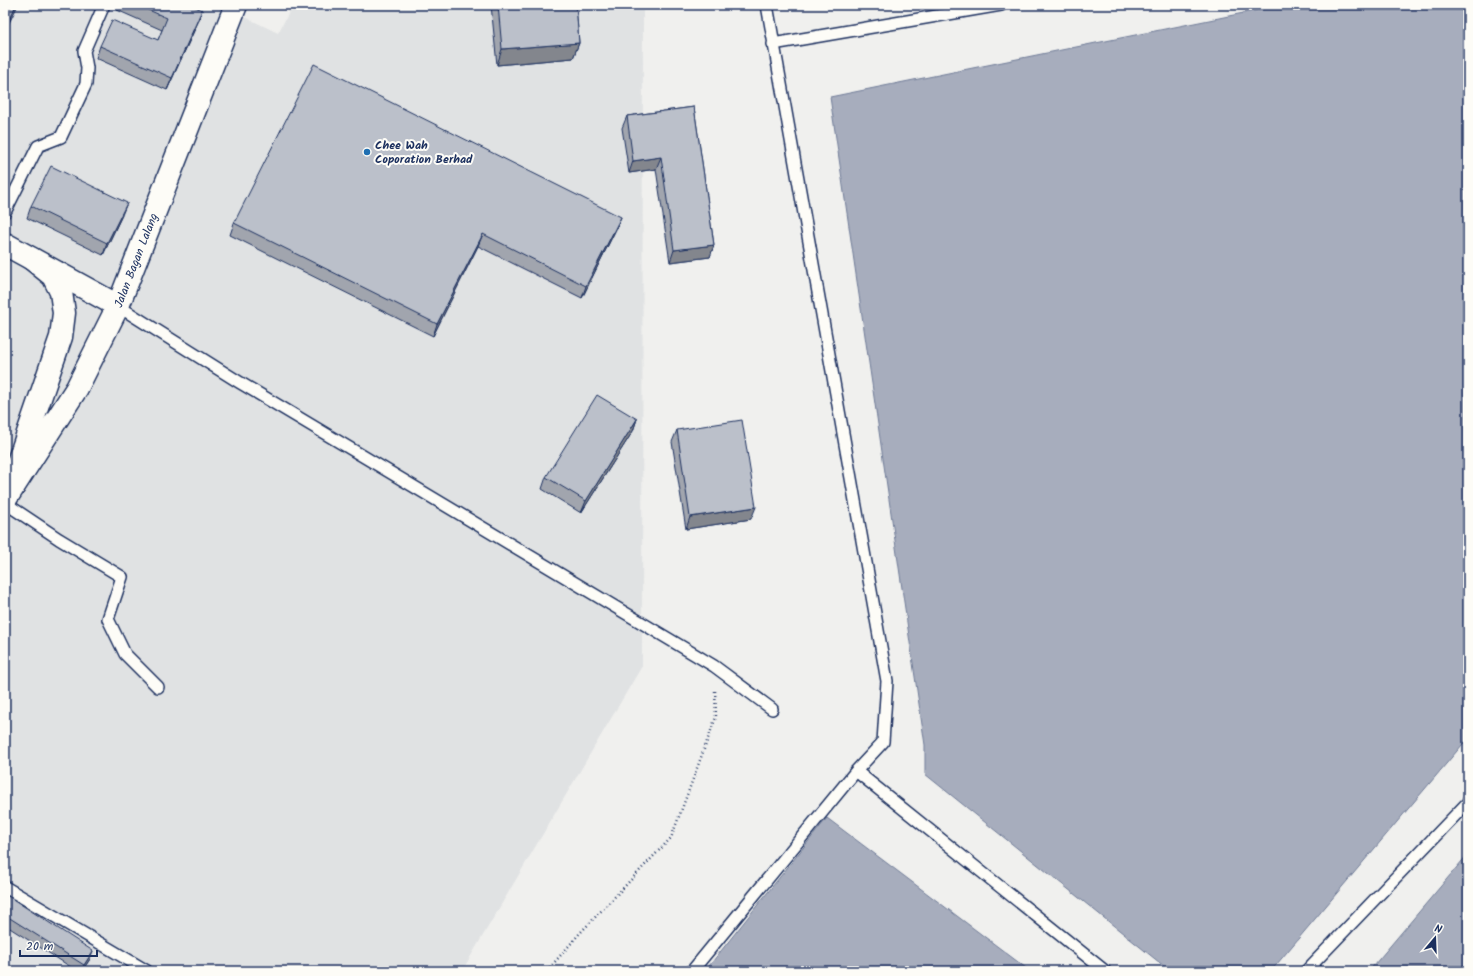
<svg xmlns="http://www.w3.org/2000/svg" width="1473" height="976" viewBox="0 0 1473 976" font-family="Kalam,sans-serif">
<rect width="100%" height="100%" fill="#f0f0ee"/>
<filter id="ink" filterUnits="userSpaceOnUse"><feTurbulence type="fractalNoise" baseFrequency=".025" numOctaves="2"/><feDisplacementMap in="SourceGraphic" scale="8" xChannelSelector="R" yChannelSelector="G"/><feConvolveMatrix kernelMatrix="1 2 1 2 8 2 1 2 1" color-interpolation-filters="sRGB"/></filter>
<g filter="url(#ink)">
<!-- built -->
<path fill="#e0e2e3" d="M5,5H220L278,33L293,5H643L642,666L462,971H5Z"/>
<!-- water -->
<path fill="#a7adbd" stroke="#6f7b97" d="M1283,5H1468V738L1271,971H1170L925,774V745L830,97Z
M827,818L1030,971H705Z
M1468,854V971H1369Z"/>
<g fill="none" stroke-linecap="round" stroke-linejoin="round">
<!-- lane casing -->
<g stroke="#1b2f5e" stroke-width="14">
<path id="lane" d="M773,44L1001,5
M5,212L38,146L61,137L86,84L87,68L84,51L104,5
M118,306L239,382L714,666L772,709
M5,503L59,539L122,577L108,619L125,654L158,687
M856,771L1105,971
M5,887L147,971
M692,971L856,771L883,742L887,681L767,5
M1306,971L1468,802"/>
</g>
<!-- secondary casing -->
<g stroke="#1b2f5e" stroke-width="25">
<g id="secondary">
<path d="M5,244L118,306"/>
<path d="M16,468L61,337L64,313L61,292L53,276L32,259"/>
<path id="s1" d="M5,500L77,388L118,306L236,5"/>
</g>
</g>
<!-- path -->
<path stroke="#1b2f5e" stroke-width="2.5" stroke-dasharray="1 3" stroke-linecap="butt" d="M547,971L580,933L671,838L716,717L715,690"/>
<!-- lane -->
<use href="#lane" stroke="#fdfcf7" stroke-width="11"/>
<!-- secondary -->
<use href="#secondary" stroke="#fdfcf7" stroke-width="22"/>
</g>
<!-- wall -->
<path fill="#a1a5ae" stroke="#1b2f5e" d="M119,5H191L202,10L198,22L167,90L96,58L100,46L158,40L162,30L117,10Z
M491,5H576L579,43L573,58L497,65Z
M694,107L714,245L710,257L670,262L656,169L629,173L622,128L627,116Z
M31,206L122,215L103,255L27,218Z
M234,223L616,229L582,298L478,246L433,336L230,235Z
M637,419L633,431L581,513L542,489L546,477Z
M677,430L751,519L686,529L672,442Z
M5,901L90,959L82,971H77L5,925Z"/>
<!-- shaded-wall -->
<path fill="#83868d" stroke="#1b2f5e" d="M16,5H18L5,31V29Z
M202,10L198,22L167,90L172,78Z
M579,43L573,58L497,65L502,49Z
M661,157L656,169L629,173L633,161Z
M127,203L122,215L103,255L107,243Z
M621,217L616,229L582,298L586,286Z
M483,234L478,246L433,336L437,324Z
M714,245L710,257L670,262L674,250Z
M637,419L633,431L581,513L586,501Z
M756,507L751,519L686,529L690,517Z
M93,951L90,959L82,971L84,965Z"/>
<!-- building -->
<path fill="#bbc0ca" stroke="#1b2f5e" d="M5,5H16L5,29Z
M137,5H191L202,10L172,78L100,46L112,20L158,40L167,18Z
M498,5H576L579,43L502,49Z
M314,64L621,217L586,286L483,234L437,324L234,223Z
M694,107L714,245L674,250L661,157L633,161L627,116Z
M51,166L127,203L107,243L31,206Z
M597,395L637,419L586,501L546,477Z
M742,420L756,507L690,517L677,430Z
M8,896L93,951L84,965L5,915V901Z"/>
</g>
<!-- markers -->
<circle fill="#1f6fb2" stroke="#fdfcf7" stroke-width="1.5" cx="367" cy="152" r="4"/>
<g text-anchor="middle" stroke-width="4" stroke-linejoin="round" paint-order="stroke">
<!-- poi labels -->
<g font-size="12" font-weight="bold" fill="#1b2f5e" stroke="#fdfcf7" text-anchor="start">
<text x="375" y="149">Chee Wah<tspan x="375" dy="14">Coporation Berhad</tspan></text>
</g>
<!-- street labels -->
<g font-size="12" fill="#1b2f5e" stroke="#fdfcf7">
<text dy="4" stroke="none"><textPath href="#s1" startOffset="274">Jalan Bagan Lalang</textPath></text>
</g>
</g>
<!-- margin -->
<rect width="1473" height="976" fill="none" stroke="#fdfcf7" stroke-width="20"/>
<rect x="10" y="10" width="1453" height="956" fill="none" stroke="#1b2f5e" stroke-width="1.5" filter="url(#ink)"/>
<!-- north arrow -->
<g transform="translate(1435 938) rotate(19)" stroke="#fdfcf7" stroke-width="3" paint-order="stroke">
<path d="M0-3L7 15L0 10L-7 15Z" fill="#1b2f5e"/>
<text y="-6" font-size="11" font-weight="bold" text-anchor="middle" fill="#1b2f5e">N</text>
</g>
<!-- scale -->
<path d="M20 950v6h77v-6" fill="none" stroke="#1b2f5e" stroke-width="2"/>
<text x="26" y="950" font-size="12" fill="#1b2f5e" stroke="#fdfcf7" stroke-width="3" paint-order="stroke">20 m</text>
</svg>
